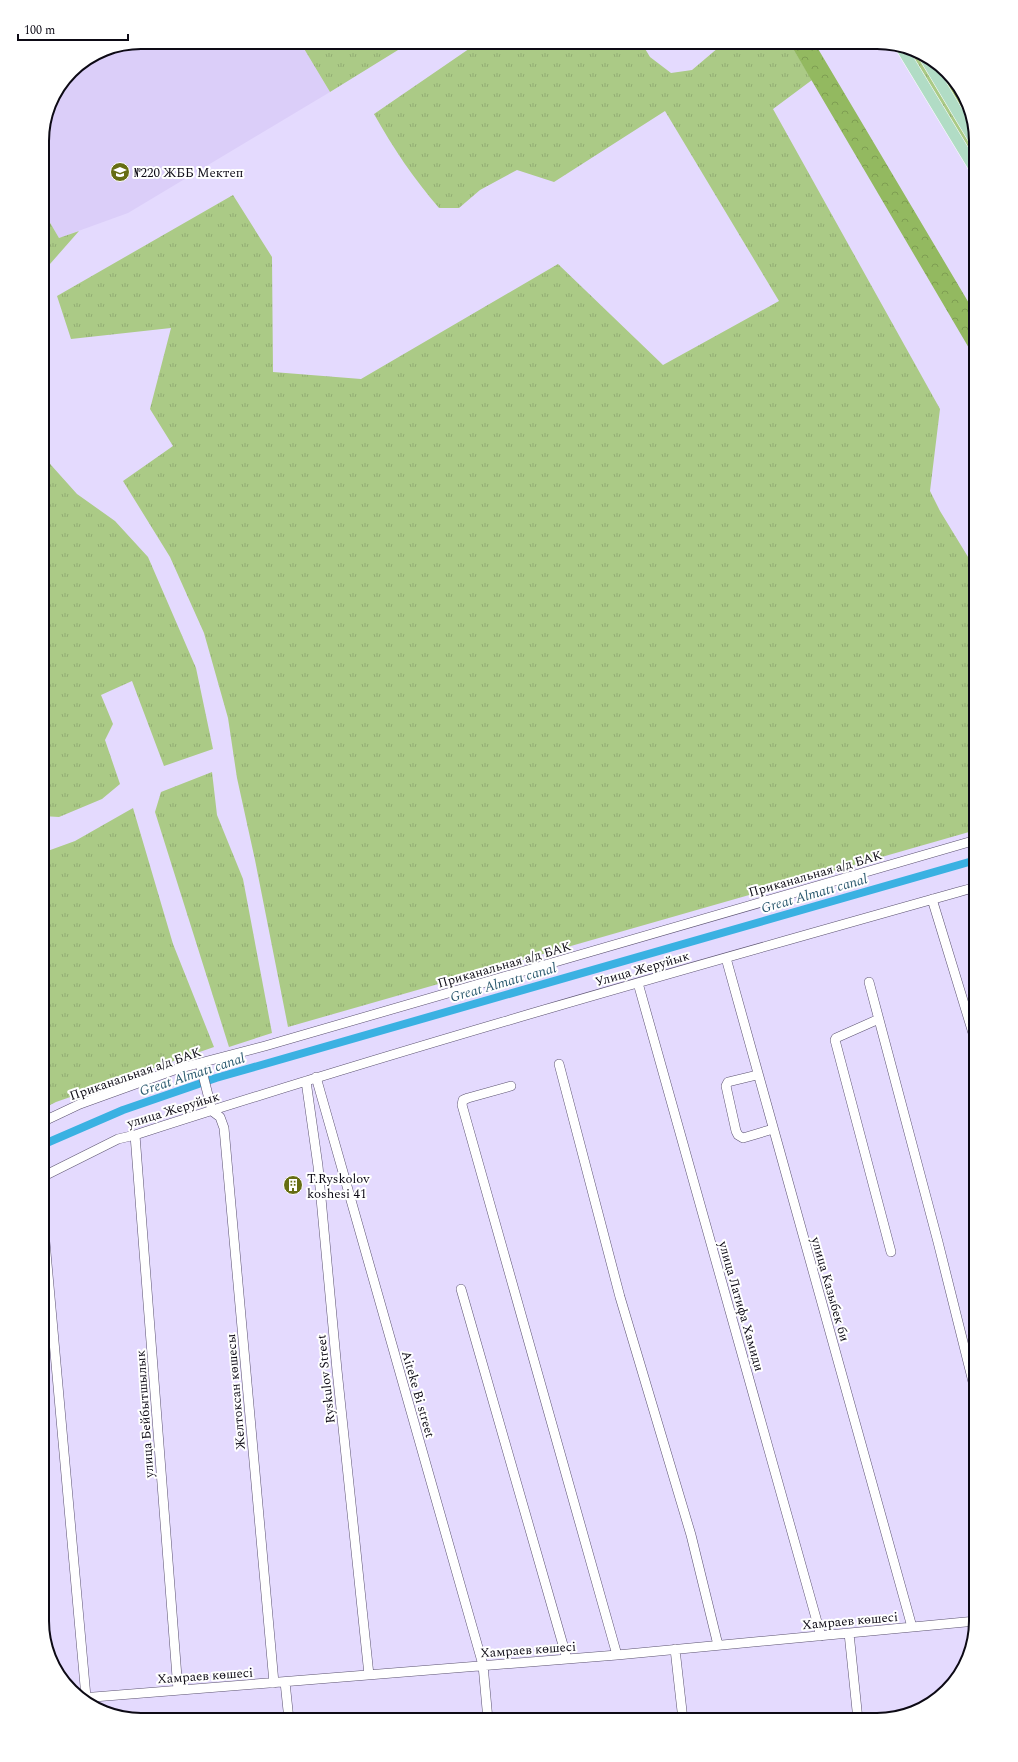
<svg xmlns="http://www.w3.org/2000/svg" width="1018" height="1762" viewBox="0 0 1018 1762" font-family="Spectral,serif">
<defs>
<pattern id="grass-tufts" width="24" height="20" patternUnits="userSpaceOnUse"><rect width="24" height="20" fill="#abca86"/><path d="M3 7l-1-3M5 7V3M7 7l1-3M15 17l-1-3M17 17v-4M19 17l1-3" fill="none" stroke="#92ac73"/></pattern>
<pattern id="forest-crowns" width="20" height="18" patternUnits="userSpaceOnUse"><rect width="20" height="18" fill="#93b960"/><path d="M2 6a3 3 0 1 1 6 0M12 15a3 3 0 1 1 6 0" fill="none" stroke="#7e9e52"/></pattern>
</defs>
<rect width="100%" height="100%" fill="#e4dafe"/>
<!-- built -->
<path fill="#dbcef9" d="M141,42H300L330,92L128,213L59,238L42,209V135L50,103L71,71L103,49Z"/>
<!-- grass -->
<path fill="url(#grass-tufts)" d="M300,42H411L330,92Z
M479,42H641L650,57L671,73L692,70L725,42H789L812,80L773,109L940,409L930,491L940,511L976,570V830L288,1027L255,860L237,778L228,718L204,633L170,557L123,481L173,446L150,409L171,328L71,339L57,296L233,195L272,257L273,372L361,379L558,264L663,365L779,301L665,111L554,182L517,170L480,190L459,208H439C414,179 393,148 374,114Z
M909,51L917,54L976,152V163Z
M42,209L59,238L79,231L50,264L42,262Z
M42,452L51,465L77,494L115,521L148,557L196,668L213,749L164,766L132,681L101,695L113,724L105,740L120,784L102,799L59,817L42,816Z
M212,772L217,815L243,879L272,1033L229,1047L155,812L161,792Z
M133,808L173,944L214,1047L56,1102L42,1109V853L75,841Z"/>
<!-- forest -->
<path fill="url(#forest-crowns)" d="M789,42H814L976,315V360Z
M947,76L966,97L972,125L943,79Z"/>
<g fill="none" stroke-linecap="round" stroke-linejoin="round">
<!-- canal -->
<path stroke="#3ab1e2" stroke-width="8" d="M42,1145L123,1110L216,1078L976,860"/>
<!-- minor casing -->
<g stroke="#5b5270" stroke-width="10">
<path id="minor" d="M932,899L976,1043
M726,958L912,1627
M869,982L938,1242L976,1394
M638,983L821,1636
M879,1019L836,1038L835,1040L891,1252
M200,1063L212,1111L220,1117L224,1128L274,1683
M559,1064L620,1297L691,1535L718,1645
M757,1075L728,1082L726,1086L736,1131L738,1135L743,1138L773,1129
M316,1077L483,1665L488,1720
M306,1081L318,1166L337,1370L369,1675
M511,1086L468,1098L463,1100L462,1105L617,1655
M42,1122L80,1104L177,1069L265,1046L976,840
M135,1135L178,1690
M42,1177L118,1139L135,1135C413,1045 695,966 976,887
M42,1208L86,1697
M461,1289L567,1659
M849,1633L858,1720
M675,1649L683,1720
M285,1682L289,1720
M81,1698L617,1655L976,1621"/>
</g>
<!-- major casing -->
<g stroke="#fff" stroke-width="12">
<path id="major" d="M902,49L976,171
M924,56L976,143"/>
</g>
<!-- minor -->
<use href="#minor" stroke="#fff" stroke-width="9"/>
<!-- major -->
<use href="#major" stroke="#b1dcc5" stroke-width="11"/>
</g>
<!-- icons -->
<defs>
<g id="school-disc" transform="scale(1)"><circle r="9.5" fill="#666d13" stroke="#fff"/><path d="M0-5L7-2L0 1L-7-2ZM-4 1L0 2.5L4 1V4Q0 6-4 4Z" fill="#fff"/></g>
<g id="building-disc" transform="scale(1)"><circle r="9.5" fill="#666d13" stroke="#fff"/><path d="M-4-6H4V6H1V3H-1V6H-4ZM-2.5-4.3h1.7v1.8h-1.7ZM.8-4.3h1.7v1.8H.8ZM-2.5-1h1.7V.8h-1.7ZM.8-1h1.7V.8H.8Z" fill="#fff"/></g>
</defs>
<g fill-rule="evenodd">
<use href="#school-disc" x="120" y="172"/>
<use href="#building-disc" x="293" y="1185"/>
</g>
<g text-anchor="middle" stroke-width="4" stroke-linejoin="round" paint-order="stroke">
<!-- poi labels -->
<g font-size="13" fill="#0d0a15" stroke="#fff" text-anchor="start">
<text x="134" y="177">№220 ЖББ Мектеп</text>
<text x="307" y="1183">T.Ryskolov<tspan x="307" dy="15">koshesi 41</tspan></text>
</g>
<!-- street labels -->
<g font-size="13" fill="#0d0a15" stroke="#fff">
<text transform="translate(815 873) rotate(-16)" y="5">Приканальная а/д БАК</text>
<text transform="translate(504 964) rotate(-16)" y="5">Приканальная а/д БАК</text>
<text transform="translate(642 968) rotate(-16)" y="5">Улица Жеруйык</text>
<text transform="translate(135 1073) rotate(-19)" y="5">Приканальная а/д БАК</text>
<text transform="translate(173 1109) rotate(-17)" y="5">улица Жеруйык</text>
<text transform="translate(831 1289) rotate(74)" y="5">улица Казыбек би</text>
<text transform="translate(742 1306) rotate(74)" y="5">улица Латифа Хамиди</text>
<text transform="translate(325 1379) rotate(-96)" y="5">Ryskulov Street</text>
<text transform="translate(235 1392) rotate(-95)" y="5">Желтоксан көшесы</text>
<text transform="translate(419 1394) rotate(74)" y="5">Aiteke Bi street</text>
<text transform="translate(144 1414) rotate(-94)" y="5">улица Бейбытшылык</text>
<text transform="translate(850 1620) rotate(-5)" y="5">Хамраев көшесі</text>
<text transform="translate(528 1649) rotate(-4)" y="5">Хамраев көшесі</text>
<text transform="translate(205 1675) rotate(-4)" y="5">Хамраев көшесі</text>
</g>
<!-- water labels -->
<g font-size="14" font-style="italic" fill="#2b596f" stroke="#fff">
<text transform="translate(814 893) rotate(-16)" y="5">Great Almatı canal</text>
<text transform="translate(503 982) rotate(-16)" y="5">Great Almatı canal</text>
<text transform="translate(192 1074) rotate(-18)" y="5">Great Almatı canal</text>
</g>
</g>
<!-- crop -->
<path d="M0 0H1018V1762H0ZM141 49H877A92 92 0 0 1 969 141V1621A92 92 0 0 1 877 1713H141A92 92 0 0 1 49 1621V141A92 92 0 0 1 141 49Z" fill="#fff" fill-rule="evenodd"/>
<path fill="none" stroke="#0d0a15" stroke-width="2" d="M141 49H877A92 92 0 0 1 969 141V1621A92 92 0 0 1 877 1713H141A92 92 0 0 1 49 1621V141A92 92 0 0 1 141 49Z"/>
<!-- scale -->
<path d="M18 34v6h110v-6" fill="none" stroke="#0d0a15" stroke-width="2"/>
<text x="24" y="34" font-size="12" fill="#0d0a15" stroke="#ffffff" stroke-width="3" paint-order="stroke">100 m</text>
</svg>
